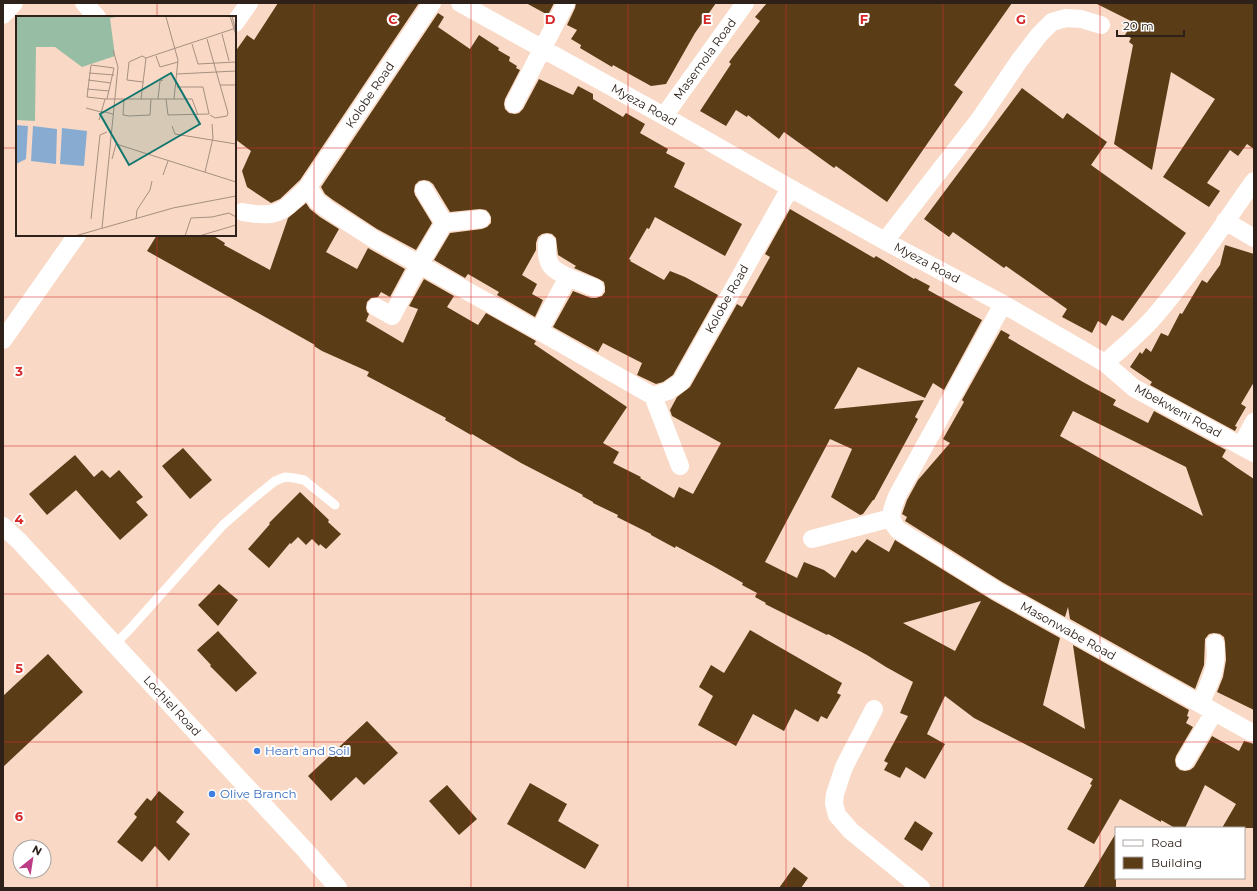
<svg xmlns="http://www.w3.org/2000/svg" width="1257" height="891" viewBox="0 0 1257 891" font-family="Montserrat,sans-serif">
<rect width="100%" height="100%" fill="#f9d9c5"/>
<!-- building -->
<path fill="#5a3d17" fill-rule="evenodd" d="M278,3H419L300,180L280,199L271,203L247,187L242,171L251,151L235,139V52L247,35L254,40Z
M526,3H554L548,15Z
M576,3H716L695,33L666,84L651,86L613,65L612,67L580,48L581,45L571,39L577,30L567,25L575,8Z
M767,3H1012L954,85L963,92L887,202L836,166L834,168L784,132L779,139L748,115L747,117L736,110L726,126L700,111L731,64L729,62L760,21L755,17Z
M1095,3H1254V149L1247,144L1238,156L1230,150L1207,183L1220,191L1209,207L1163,177L1215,99L1171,72L1152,170L1114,144L1133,45L1129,42L1131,38L1125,35L1133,22Z
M438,13L444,17L438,27L470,49L479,35L499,48L498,50L510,57L509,61L517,66L516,68L520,70L505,99L504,104L505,109L509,113L515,114L519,113L523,109L539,79L573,95L578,86L593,94V99L623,117L626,113L645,124L640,133L668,149L666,153L685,163L674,187L742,224L725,256L655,217L649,229L647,228L629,259L631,260L630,261L664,280L670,271L685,277L718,295L673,375L663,382L656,384L637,375L642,363L603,343L598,352L553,327L573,291L591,298H596L602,296L605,292V287L604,282L599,279L574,268L576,266L558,255L556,238L552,234L547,233L542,234L538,237L536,243V250L522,275L537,284L532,294L543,300L535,317L497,295L499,292L468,274L465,278L434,260L450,233L482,229L487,227L491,223V217L489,213L486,210L480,209L450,212L433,184L429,181L424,180L419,181L415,185L414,191L415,195L432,223L416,250L377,229L333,200L325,194L321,187Z
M1022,88L1063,119L1067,113L1107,142L1091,165L1186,233L1123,321L1112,315L1106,326L1098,321L1092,333L1062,317L1067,309L1006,266L1004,268L953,232L949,237L924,219Z
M306,203L310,209L320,217L339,229L326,252L357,269L368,248L405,269L390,297L381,292L378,297L371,298L367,302L366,308L367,312L369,314L366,321L403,343L418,309L409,306L424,279L454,296L447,307L478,325L486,313L536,341L534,344L627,407L603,443L619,452L613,463L641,477L640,478L674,498L679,487L693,494L721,443L672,416L670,410L677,397L690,387L737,304L742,307L770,257L765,254L790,209L874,258L876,256L914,279L915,278L930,286L928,290L982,320L944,390L933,383L925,398L858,367L834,409L924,400L915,417L918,419L874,500H873L863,514L860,515L831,497L852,449L830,439L765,562L797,578L804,562L824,570L835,578L852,550L856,553L867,539L889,552L895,540L992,600L1060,638L1043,705L1085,729L1073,645L1189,710L1187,716L1189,717L1186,723L1193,727L1176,756L1175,760L1176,766L1180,770L1185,771L1190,770L1194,767L1212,736L1239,751L1244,741L1254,744V828H1222L1236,804L1205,785L1185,828H1175L1161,820V822L1120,799L1094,844L1067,829L1092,785L1090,784L1093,779L974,718L945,696L927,734L945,744L925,779L906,767L900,778L884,770L888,763L884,761L908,716L900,713L913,682L886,667L867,655L828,634L827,635L765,604L766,603L755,597L757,593L742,585L743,583L713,566L676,546L675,548L651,535V534L617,517L618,515L593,503V502L582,496L583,495L521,463L472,434L471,435L445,420L446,418L367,376L369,372L322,351L314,346L315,345L147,251L157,235H212L225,243L224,245L270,270L288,218ZM981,601L955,651L903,623Z
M1225,245L1254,254V382L1241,404L1246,407L1235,426L1237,427L1235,431L1150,385L1152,382L1130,367L1140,352L1142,354L1146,348L1151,352L1161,333L1168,336L1180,313L1182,314L1202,280L1207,283L1220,265Z
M1001,330L1010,335L1008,338L1083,382L1116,400L1113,405L1148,423L1154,411L1226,450L1222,457L1236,467L1254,479V710L1217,692L1223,677L1226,660L1225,642L1224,637L1220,634L1214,633L1209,634L1205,639L1204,665L1195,689L1070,619L1068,607L1065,617L1002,582L905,521L907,517L902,514L907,500L918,480L950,443L943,439L964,402L962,400ZM1073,411L1186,467L1203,516L1060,436Z
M183,448L212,480L190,499L162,466Z
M75,455L94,477L102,470L110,478L119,470L143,497L136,502L148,515L120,540L76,490L47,515L29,494Z
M300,492L329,520L328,522L341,534L326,549L320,544L319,546L312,539L306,545L298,537L291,544L290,543L269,568L248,549L270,524L269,523Z
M219,584L238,600L218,626L198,605Z
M750,630L842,683L837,693L841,695L827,719L821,716L818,722L795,709L784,731L753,714L736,746L698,725L713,696L699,687L711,665L724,673Z
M218,631L257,673L236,692L210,666L211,665L197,650Z
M48,654L83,692L3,767V696Z
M367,721L398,753L364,785L356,777L331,801L308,776Z
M530,783L567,804L558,821L599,845L585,869L507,824Z
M447,785L477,819L459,835L429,801Z
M159,791L184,812L176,822L190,834L169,861L155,846L142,862L117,842L137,817L134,814L147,798L151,801Z
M915,821L933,833L922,851L904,839Z
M1116,833V888H1083Z
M794,867L808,878L801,888H779Z"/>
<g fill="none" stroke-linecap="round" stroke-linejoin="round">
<!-- service -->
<path stroke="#fff" stroke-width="9" d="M114,645L129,630L223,525L254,498L275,481L285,477L294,478L304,480L335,505"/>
<!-- minor -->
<path stroke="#fff" stroke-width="18" d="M84,3L97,17
M432,3L308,187L317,201L327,209L372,238L539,331L653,396L668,391L681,382L790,188
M460,3L664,116L790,188L885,241L1003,304L1105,363C1122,348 1139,334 1154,317C1191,274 1222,226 1254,181
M3,15L14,3
M235,23L249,3
M514,104L566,3
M664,116L745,3
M424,190L444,223
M242,212C280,219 283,211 308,187
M1225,221L1254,238
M444,223L481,219
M885,241L979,120L1019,61L1039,35L1052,22L1066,18L1081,19L1101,25
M547,243C547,251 546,260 552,267C562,277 582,282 595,288
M1003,304L897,496C892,510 887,517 898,530L997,591L1254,734
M376,307L392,316L419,265L444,223
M539,331L568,277
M3,340L77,235
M1105,363L1134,388L1254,453
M653,396L680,466
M1241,446L1254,422
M3,526L19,541L306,851L338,888
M812,539L891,518
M1200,704C1209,684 1219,666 1215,643
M874,709L844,767L835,794L834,803L837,815L851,831L921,888
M1185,761L1214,712"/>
</g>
<!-- grid -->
<path fill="none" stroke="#d62828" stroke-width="1" stroke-opacity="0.55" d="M157,3V17M314,3V888M471,3V888M628,3V888M786,3V888M943,3V888M1100,3V888M3,148H17M235,148H1254M157,235V888M3,297H1254M3,446H1254M3,594H1254M3,742H1254"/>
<!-- markers -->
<g fill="#3f7fe0" stroke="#fff" stroke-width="1.5">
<circle cx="257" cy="751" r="4"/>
<circle cx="212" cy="794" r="4"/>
</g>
<g text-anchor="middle" stroke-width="4" stroke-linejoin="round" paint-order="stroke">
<!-- street labels -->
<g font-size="12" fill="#2d211a" stroke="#fff">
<text transform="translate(705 59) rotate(-54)" y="4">Masemola Road</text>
<text transform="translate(370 95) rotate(-56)" y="4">Kolobe Road</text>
<text transform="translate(644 105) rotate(29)" y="4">Myeza Road</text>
<text transform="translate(927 263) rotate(28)" y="4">Myeza Road</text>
<text transform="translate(727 299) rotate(-61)" y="4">Kolobe Road</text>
<text transform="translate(1178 411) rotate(29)" y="4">Mbekweni Road</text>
<text transform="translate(1068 631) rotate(29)" y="4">Masonwabe Road</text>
<text transform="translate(172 706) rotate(47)" y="4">Lochiel Road</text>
</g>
<!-- shop labels -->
<g font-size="12" fill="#366cbe" stroke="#fff" text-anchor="start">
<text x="265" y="755">Heart and Soil</text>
<text x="220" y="798">Olive Branch</text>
</g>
</g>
<!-- overview -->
<g transform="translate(16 16)">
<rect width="220" height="220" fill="#f9d9c5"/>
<path d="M0,0H107L94,2L99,40L66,51L39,31H20L19,105L0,104Z" fill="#97bda4"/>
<path d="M0,109L12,110L10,143L0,148ZM17,110L41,113L40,148L15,145ZM46,112L71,115L68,150L44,148Z" fill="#88acd1"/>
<path fill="none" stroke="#a78f81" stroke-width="1" d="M214,0L220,19M216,0L219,12M206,18L213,45M191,23L212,97M176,28L182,48L220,46M140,40L144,51L162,46M130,42L220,12M73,57L98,59M161,58L220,55M72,64L95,67M204,69H220M71,73L93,75M91,83L98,52L75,49L71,81L89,83H158L162,44L150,1M108,83L107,99L113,100L134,99L135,83M125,83L130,42L126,40L113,46L111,64L127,66M142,83L144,65L147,64M150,83L152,99L193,98L187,71H161M158,83H176L182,99M70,92L85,96M85,95L97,98M194,99L199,102L211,100L212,97M83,104L89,83M156,110L159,118L220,128M96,143L100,128L220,166M189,156L197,122L196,108M147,159L152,145M75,203L84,119L91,116M120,203L121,194L134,174L136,165M86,212L102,51L97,34M59,220L157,192L220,180M169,220L175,202L196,201L213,197L220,201M183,220L220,209"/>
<path fill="#0f766e" fill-opacity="0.15" stroke="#0f766e" stroke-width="2" d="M155,57L184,108L113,149L84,98Z"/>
<rect width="220" height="220" fill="none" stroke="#2d211a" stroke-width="2"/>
</g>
<g font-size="13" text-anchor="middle" font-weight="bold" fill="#d62828" stroke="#fff" stroke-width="4" stroke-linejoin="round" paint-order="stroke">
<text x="393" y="24">C</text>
<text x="550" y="24">D</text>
<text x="707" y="24">E</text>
<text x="864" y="24">F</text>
<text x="1021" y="24">G</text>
<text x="19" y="376">3</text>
<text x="19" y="524">4</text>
<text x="19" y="673">5</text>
<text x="19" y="821">6</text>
</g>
<!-- border -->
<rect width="1257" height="891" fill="none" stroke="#2d211a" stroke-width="8"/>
<!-- legend -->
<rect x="1115" y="827" width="130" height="52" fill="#ffffff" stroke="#aba6a3"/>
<rect x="1123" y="840" width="20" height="6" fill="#ffffff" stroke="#aba6a3"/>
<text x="1151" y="847" font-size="12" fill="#2d211a">Road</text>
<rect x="1123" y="857" width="20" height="12" fill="#5a3d17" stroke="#aba6a3"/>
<text x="1151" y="867" font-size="12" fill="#2d211a">Building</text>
<!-- north arrow -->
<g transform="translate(32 859) rotate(30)"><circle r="19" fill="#ffffff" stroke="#aba6a3"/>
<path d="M0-3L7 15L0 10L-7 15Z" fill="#bd3c86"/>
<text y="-6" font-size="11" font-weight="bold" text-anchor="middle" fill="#2d211a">N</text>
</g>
<!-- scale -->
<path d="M1117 30v6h67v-6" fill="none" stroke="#2d211a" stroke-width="2"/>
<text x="1123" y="30" font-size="12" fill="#2d211a" stroke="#ffffff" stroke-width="3" paint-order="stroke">20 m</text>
</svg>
